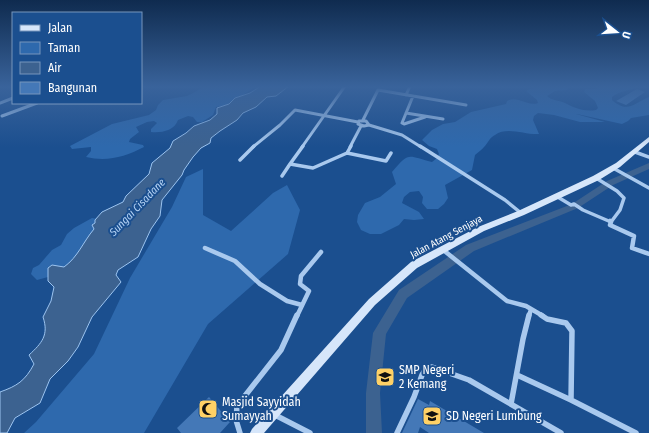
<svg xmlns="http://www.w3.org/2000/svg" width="649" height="433" viewBox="0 0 649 433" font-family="'Fira Sans Condensed',sans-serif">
<rect width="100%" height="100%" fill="#1b4f8f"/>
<!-- green -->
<path fill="#2e69ad" d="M204,86H244L242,88L256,86L243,95L235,98L227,105L216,107L213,115L202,122H197L193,117L188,116L178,120C174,131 161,133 151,132V129L157,123L154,121L147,122L136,127L139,132L130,139L129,142L143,145L144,147C125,157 107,162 86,157L91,151V147L72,149L70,146L112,124L149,115L156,110L158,105L163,100L187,96L195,92Z
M552,86L568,87L567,90L555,91L547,96C552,101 558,100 565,103C575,108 584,112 596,110L598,108L595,101L584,92L585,89H596L599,86H640C631,91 621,90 612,97V100C628,114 634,103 649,97V115L631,118L628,121L622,124L577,114H576L605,122H580L554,115L538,113L534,116L533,120L539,134C525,135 507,126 495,135C490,137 488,143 484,147C482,150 478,152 475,155L472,170L445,185L448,198L444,204L438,209H427L422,203L423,197L419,191L410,192L404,197L402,203L419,212L424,219L414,220L404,219L399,225L381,234H370L361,230L357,222L358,215L365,203L380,197L396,184L392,172C410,151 407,156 432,162L437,158L439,154L437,149L429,146L422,140L432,130L443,124L455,122L471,112L506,104L507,101C518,95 527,107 538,103L537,100L526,91L529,89Z
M203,169V215L231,231L273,193L287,185L300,210L288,254L208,324L144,433H24L36,422L94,354L130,278L172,207L186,177Z
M92,218L98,219L93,234L75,257L74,262L48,277L37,280L31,274L33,268L39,265L52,250L61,245L67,234L74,228Z"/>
<!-- water -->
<path fill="#3c6290" stroke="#9cc4f0" d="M261,86H289L276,96L267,97L256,107L243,113L237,120L220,131L211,138L210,143L201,148L193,157L184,170L182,175L162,200L160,216L151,229L138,257L118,270L116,275L121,282L92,317L78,347L68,361L50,379L40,403L15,418L7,433H0V392C17,386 25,381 34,364L29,355C42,343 49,335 43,317L51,301L54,287L48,281V268L52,265L64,267C78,257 83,242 94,229L92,225L95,223V220L102,212L123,202L126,196L149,174L152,163L170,148L173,141L186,133L194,126L210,120L217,114V108L229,104L235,98L250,93Z"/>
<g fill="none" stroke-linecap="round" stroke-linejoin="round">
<!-- canal -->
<path fill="#3c6290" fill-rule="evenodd" d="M649,163V169L613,185L578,208L474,251L407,298L386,334L380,393L382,433H366V393L373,333L399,290L466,245L572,204L607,181Z"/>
</g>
<!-- building -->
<path fill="#4478b7" d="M637,89L645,92L626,105L616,101Z
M209,397L230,422L220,433H181L177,428Z
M418,399L429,405L430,401L484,433H429L420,427L418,433H402Z"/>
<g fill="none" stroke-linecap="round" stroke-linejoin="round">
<!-- minor-far3 -->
<path stroke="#a9c9ee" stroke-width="3" d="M406,95L410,86
M413,96L402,123L404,124L425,117
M0,103L13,98
M406,113L443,119
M2,116L37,103
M363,120L378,90L466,105
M359,121H366L369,125L364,126L358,124Z
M369,125L402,135L421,147
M253,147L280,125L295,110L358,122
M302,147L345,86
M350,147L361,126"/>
<!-- minor-far2 -->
<path stroke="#a9c9ee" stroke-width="3.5" d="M303,146L290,164L313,168L347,153L351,146
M420,146L505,200L521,213
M635,152L649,157
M347,153L386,161L391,153
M240,160L254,146
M613,168L649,188
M282,176L290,164
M596,178L617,191L624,198L620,210L611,222
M556,196L571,205L574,204L583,210L611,222"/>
<!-- minor-far1 -->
<path stroke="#a9c9ee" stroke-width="4.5" d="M610,221L611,222L610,225L634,236L632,248L649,254
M205,248L235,261L260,284L287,301L302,305
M442,249L507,301L526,306L543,316
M297,316L309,291L300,284L301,276L321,252
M529,316L531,309"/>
<!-- minor -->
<path stroke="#a9c9ee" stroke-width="5.5" d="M541,315L547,319L566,323L572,331L571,400L636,433
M517,375L571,400
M511,404L523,339L529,315
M275,415L310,433
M240,433L236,420L237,406L281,350L297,315
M397,433L414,397L422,375L427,367H432L469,380L561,433"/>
<!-- secondary -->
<path fill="#d6e6fa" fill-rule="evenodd" d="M649,137V142L620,167L599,180L524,215L484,231L417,268L375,305L264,433H250L252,429L369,299L411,262L478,227L518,211L593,176L616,163Z"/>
</g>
<!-- sky -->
<linearGradient id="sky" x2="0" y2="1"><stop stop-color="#0f2b4f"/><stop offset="0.59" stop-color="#39639b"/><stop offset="1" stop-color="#39639b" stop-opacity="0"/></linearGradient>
<rect width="649" height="147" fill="url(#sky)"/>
<!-- icons -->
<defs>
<g id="school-square" transform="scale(1)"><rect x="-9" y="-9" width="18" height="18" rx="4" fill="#ffd166" stroke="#1b4f8f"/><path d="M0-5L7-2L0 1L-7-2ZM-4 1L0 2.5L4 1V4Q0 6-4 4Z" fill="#111"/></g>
<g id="mosque-square" transform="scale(1)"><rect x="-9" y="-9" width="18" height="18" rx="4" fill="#ffd166" stroke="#1b4f8f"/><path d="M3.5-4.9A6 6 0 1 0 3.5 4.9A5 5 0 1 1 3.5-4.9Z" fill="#111"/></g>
</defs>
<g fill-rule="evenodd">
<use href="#school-square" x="385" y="377"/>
<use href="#mosque-square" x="208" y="409"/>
<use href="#school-square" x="432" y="416"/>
</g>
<g text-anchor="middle" stroke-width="4" stroke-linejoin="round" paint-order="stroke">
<!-- street labels -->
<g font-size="10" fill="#fff" stroke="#1b4f8f">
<text transform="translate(446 236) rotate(-28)" y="4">Jalan Atang Senjaya</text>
</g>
<!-- water labels -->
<g font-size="11" font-style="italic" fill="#b5d3f5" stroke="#1b4f8f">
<text transform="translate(137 207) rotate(-46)" y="4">Sungai Cisadane</text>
</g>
<!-- near-poi labels -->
<g font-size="12" fill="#fff" stroke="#1b4f8f" text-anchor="start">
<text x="399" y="374">SMP Negeri<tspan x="399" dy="14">2 Kemang</tspan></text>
<text x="222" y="406">Masjid Sayyidah<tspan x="222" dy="14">Sumayyah</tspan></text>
<text x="446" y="420">SD Negeri Lumbung</text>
</g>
</g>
<!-- legend -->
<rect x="12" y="12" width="130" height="92" fill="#1b4f8f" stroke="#7695bc"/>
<rect x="20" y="25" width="20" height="6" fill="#d6e6fa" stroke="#7695bc"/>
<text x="48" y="32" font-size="12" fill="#ffffff">Jalan</text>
<rect x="20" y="42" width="20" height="12" fill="#2e69ad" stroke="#7695bc"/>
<text x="48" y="52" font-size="12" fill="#ffffff">Taman</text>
<rect x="20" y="62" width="20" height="12" fill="#3c6290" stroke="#7695bc"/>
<text x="48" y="72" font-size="12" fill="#ffffff">Air</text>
<rect x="20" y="82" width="20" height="12" fill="#4478b7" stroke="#7695bc"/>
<text x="48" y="92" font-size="12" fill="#ffffff">Bangunan</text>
<!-- north arrow -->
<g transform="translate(617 32) rotate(107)" stroke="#1b4f8f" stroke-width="3" paint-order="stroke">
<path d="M0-3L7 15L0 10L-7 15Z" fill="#ffffff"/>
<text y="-6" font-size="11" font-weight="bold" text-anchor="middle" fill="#ffffff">U</text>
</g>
</svg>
